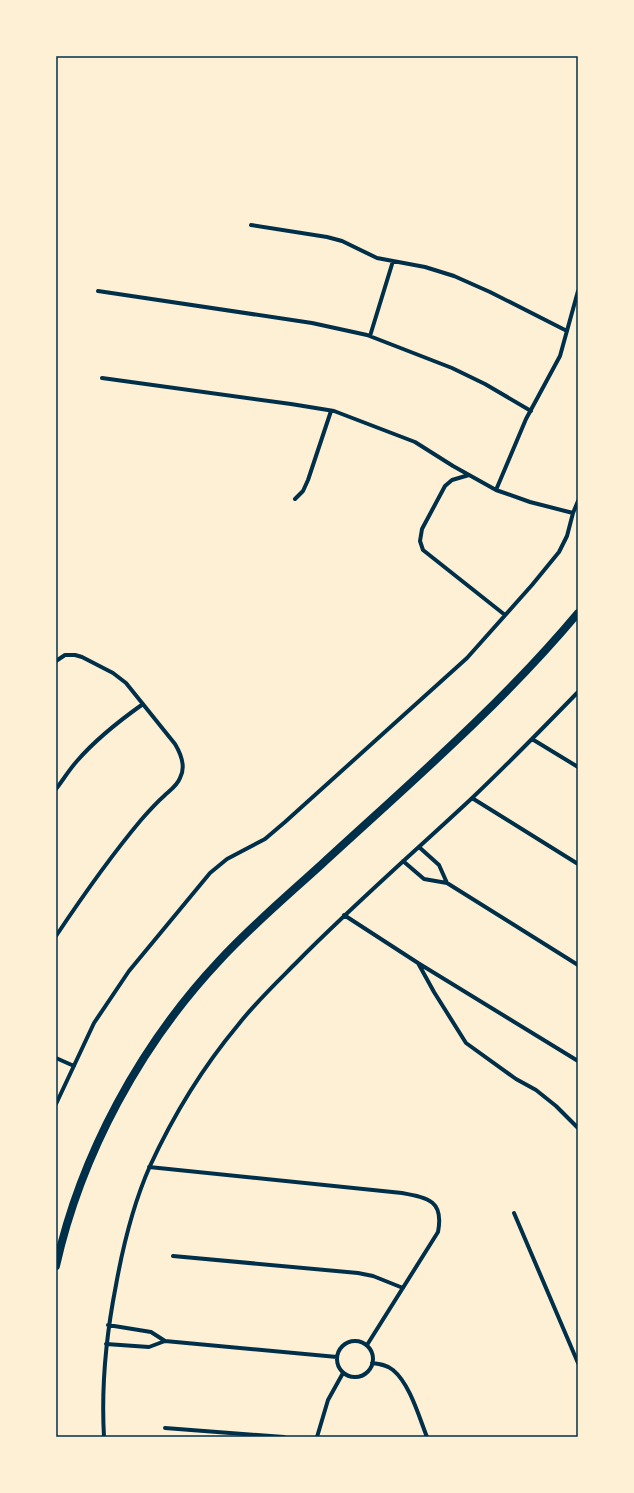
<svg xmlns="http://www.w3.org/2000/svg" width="634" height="1493" viewBox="0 0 634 1493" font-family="'Exo 2',sans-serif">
<rect width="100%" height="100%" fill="#fdf0d5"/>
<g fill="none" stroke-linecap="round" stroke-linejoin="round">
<!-- minor -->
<path stroke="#003049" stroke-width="4" d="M251,225L327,237L342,241L377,258L425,267L454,276L490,292L567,331
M98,291L312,323L367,335L452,368L485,384L531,411
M370,336L393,261
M102,378L291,404L334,411L415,442L453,466L496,490L530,502L573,513
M469,475L452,480L445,486L422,529L420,541L423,550L505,615
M496,490L526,419L560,356L578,291
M295,499L303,491L308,480L331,411
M56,661L65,655H75L82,657L113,673L126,683L175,744C181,754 186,767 180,778C177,786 169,791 164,796C155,804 148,812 141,820C110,857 82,897 56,936
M532,739L578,767
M56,789C63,780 69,770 77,761C96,739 119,721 143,704
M472,798L578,864
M419,847L439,865L447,883
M403,861L424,879L447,883L578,965
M344,915L418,963L578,1061
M418,963L434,992L466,1043L516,1079L536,1090L556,1106L578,1128
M56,1058L74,1066
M56,1104L94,1023L129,971L210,873L227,859L265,839L285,822L467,658L532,585L559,552L567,536L573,513L578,501
M149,1167L402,1193C429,1198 444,1201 438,1232L367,1345
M514,1213L578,1363
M173,1256L358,1273L373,1276L403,1288
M108,1325L151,1332L165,1341
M337 1359a18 18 0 1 1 36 0a18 18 0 1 1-36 0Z
M106,1344L149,1347L165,1341L337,1357
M372,1363C380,1364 387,1365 393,1370C410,1384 419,1417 427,1437
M165,1428L284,1437
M104,1437C101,1385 106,1336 116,1285C123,1246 134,1202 150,1166C173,1116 203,1067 238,1025C255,1003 275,984 295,964C351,907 412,854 470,800C507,765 543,728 578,692
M317,1437L328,1400L343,1373"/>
<!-- secondary -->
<path stroke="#003049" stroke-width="8" d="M56,1266C81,1154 141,1044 219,961C250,927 288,895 322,864C410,783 501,705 578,613"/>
</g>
<!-- border -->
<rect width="634" height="1493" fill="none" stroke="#fdf0d5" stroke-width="114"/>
<rect x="57" y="57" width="520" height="1379" fill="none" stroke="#003049" stroke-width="1.5"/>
</svg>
